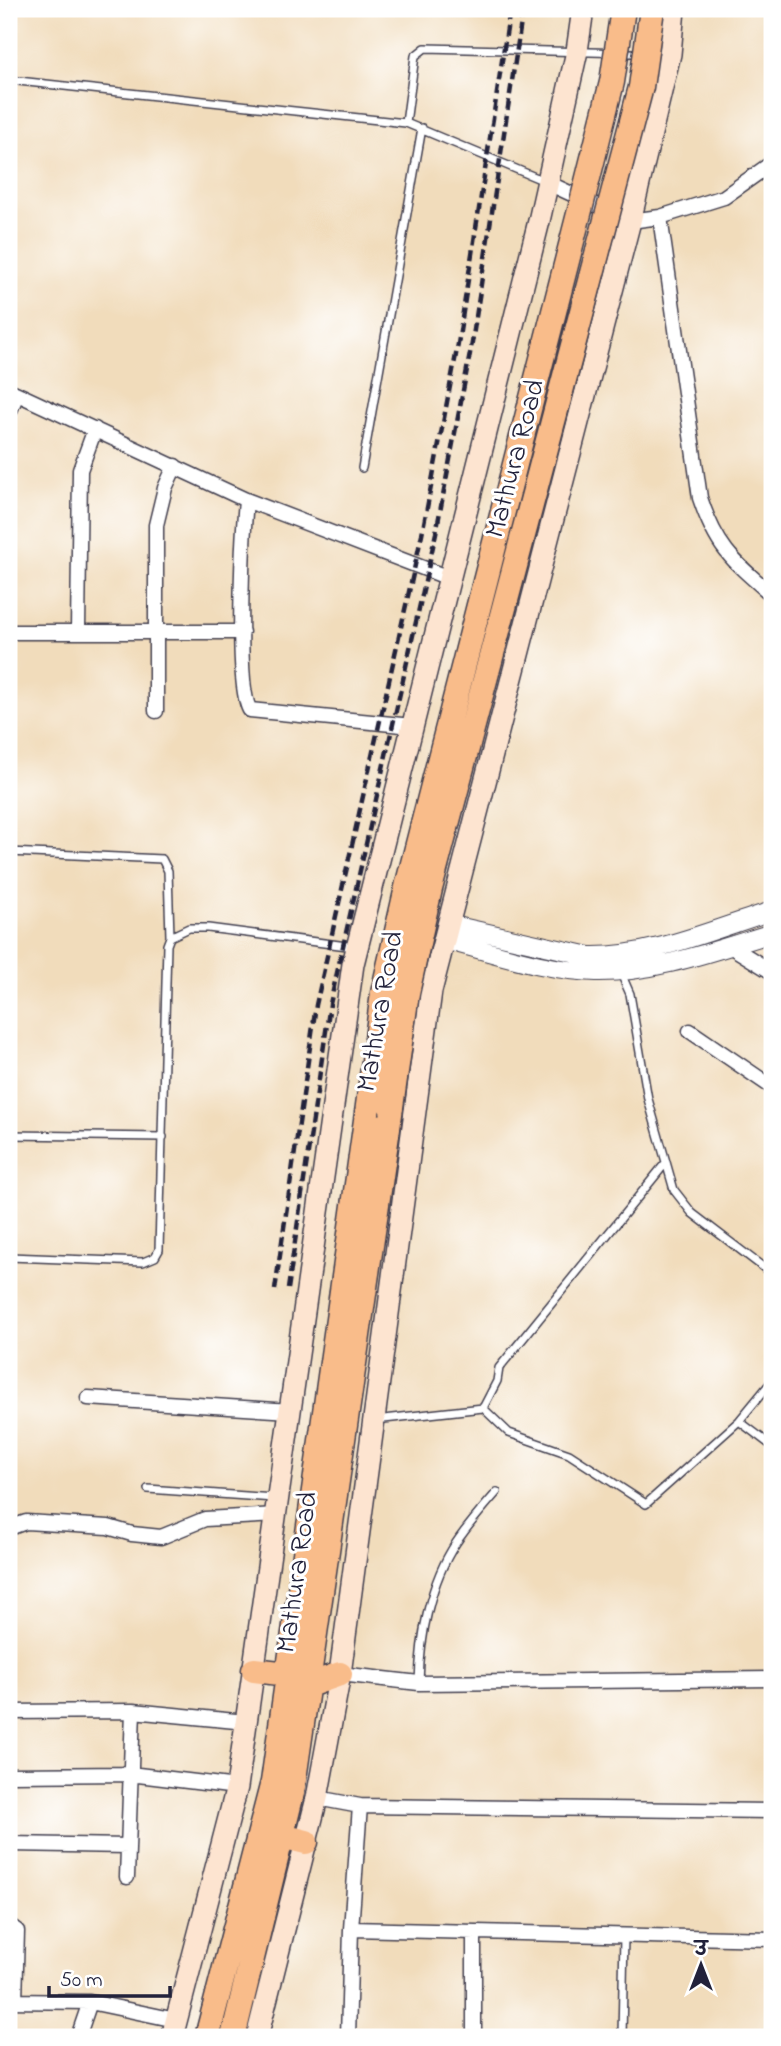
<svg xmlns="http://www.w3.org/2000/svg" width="781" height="2046" viewBox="0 0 781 2046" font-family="'Indie Flower','Playpen Sans Deva',sans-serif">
<rect width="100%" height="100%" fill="#fff"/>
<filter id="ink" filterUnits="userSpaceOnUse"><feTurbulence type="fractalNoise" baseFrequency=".0143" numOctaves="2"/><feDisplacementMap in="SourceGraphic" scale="14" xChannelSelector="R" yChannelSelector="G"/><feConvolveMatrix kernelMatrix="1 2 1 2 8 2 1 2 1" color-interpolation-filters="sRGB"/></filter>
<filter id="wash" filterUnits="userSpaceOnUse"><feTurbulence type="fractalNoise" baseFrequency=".00686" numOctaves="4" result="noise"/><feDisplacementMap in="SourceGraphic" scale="28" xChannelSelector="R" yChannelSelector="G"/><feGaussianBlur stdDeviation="1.57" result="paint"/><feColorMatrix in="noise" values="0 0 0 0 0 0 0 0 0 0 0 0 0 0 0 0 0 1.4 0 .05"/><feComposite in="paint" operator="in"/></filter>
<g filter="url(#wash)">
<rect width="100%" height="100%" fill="#f1dcbb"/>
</g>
<g filter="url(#ink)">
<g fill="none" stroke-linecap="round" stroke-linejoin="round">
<!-- service casing -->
<g stroke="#413e4e" stroke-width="10">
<path id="service" d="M9,80L406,123L547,182
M406,123L415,56L425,48L669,54
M362,468L422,128
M9,852L162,859L168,871L170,937L167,945L159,1250L155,1257L143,1262L9,1257
M170,937L189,928H208L355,947
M620,971L630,994L648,1099L674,1190L692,1213L772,1274
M9,1135L163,1137
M664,1165L499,1368L497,1381L483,1408L509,1433L569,1454L646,1504L739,1421L772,1381
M375,1420L483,1408
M739,1421L772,1446
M148,1489L274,1498
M419,1683C420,1636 430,1582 456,1543C468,1525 483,1508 497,1492
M622,2037L624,1935"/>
</g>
<!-- minor casing -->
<g stroke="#413e4e" stroke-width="17">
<path id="minor" d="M548,183L630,221L660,217L724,197L772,163
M660,217L700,498C717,549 733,561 772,595
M9,390L246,500L449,578
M9,413L17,394
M246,500C243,535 235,687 250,710L412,726
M78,631L80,470L95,429
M9,632H242
M156,711V525L165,488L175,466
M730,946L772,972
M690,1031L772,1087
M88,1398L291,1411
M9,1528L26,1522L108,1527L132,1534L161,1537L205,1519L276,1515
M340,1674L419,1683L772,1679
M9,1712L133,1711L246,1722
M9,1775L130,1774L237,1787
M317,1798L360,1806
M9,1844L128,1846
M127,1877L133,1711
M9,1925L17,1931L15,2001
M351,1929L772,1939
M9,2001L90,2002
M78,2037L90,2002L176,2020
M348,2037L351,1929L360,1806L772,1811
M474,2037V1932"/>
</g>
<!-- tertiary casing -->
<g stroke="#413e4e" stroke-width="20">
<path id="tertiary" d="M448,924L590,956C652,957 713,929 772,911
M444,940C493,952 545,971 596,972C655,973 716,950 772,933"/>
</g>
<!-- secondary casing -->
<g stroke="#413e4e" stroke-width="24">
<path id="secondary" d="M172,2037L237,1787L353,964L539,221L577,51L583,9
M257,2037L317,1798L340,1674L431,991L630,221L670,54L674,9"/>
</g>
<!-- trunk casing -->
<g stroke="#413e4e" stroke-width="27">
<path id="trunk" d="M254,1670L288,1674
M309,1685L340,1674
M282,1836L306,1842
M207,2037L273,1782L367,1113
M233,2037L292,1793L391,1107"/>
</g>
<!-- service -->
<use href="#service" stroke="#fff" stroke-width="7"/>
<!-- minor -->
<use href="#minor" stroke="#fff" stroke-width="14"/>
<!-- tertiary -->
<use href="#tertiary" stroke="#fff" stroke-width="18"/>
<!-- secondary -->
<use href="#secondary" stroke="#fde4d0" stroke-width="21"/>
<!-- trunk -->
<use href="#trunk" stroke="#f9bc8a" stroke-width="24"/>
<!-- rail -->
<path stroke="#22223b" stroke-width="4.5" stroke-dasharray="10 5" stroke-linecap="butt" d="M288,1289L330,1004L436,533L472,343L523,9
M275,1290L316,1005L422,534L458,344L510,9"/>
<!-- trunk-bridge casing -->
<g stroke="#413e4e" stroke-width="27" stroke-linecap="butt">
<path id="trunk-bridge" d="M391,1107L407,993L430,889L641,87L652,9
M367,1113L383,993L408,883L582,202L612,82L623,9"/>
</g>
<!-- trunk-bridge -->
<use href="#trunk-bridge" stroke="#f9bc8a" stroke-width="24"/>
</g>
</g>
<g text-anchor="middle" stroke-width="6" stroke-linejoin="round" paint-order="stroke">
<!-- street labels -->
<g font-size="28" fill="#22223b" stroke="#fff">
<text transform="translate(513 458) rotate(-75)" y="10">Mathura Road</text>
<text transform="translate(378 1011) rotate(-80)" y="10">Mathura Road</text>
<text transform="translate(295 1572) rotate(-82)" y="10">Mathura Road</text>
</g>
</g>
<!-- margin -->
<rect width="781" height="2046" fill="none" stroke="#fff" stroke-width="35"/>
<!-- north arrow -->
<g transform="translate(701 1965)" stroke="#ffffff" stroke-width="5" paint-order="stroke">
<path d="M0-5L12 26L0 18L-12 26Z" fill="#22223b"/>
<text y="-10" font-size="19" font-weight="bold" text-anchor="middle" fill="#22223b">उ</text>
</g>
<!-- scale -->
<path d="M49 1986v10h121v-10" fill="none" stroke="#22223b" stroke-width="3.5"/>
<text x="60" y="1986" font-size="21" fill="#22223b" stroke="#ffffff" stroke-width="5" paint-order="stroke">50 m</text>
</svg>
